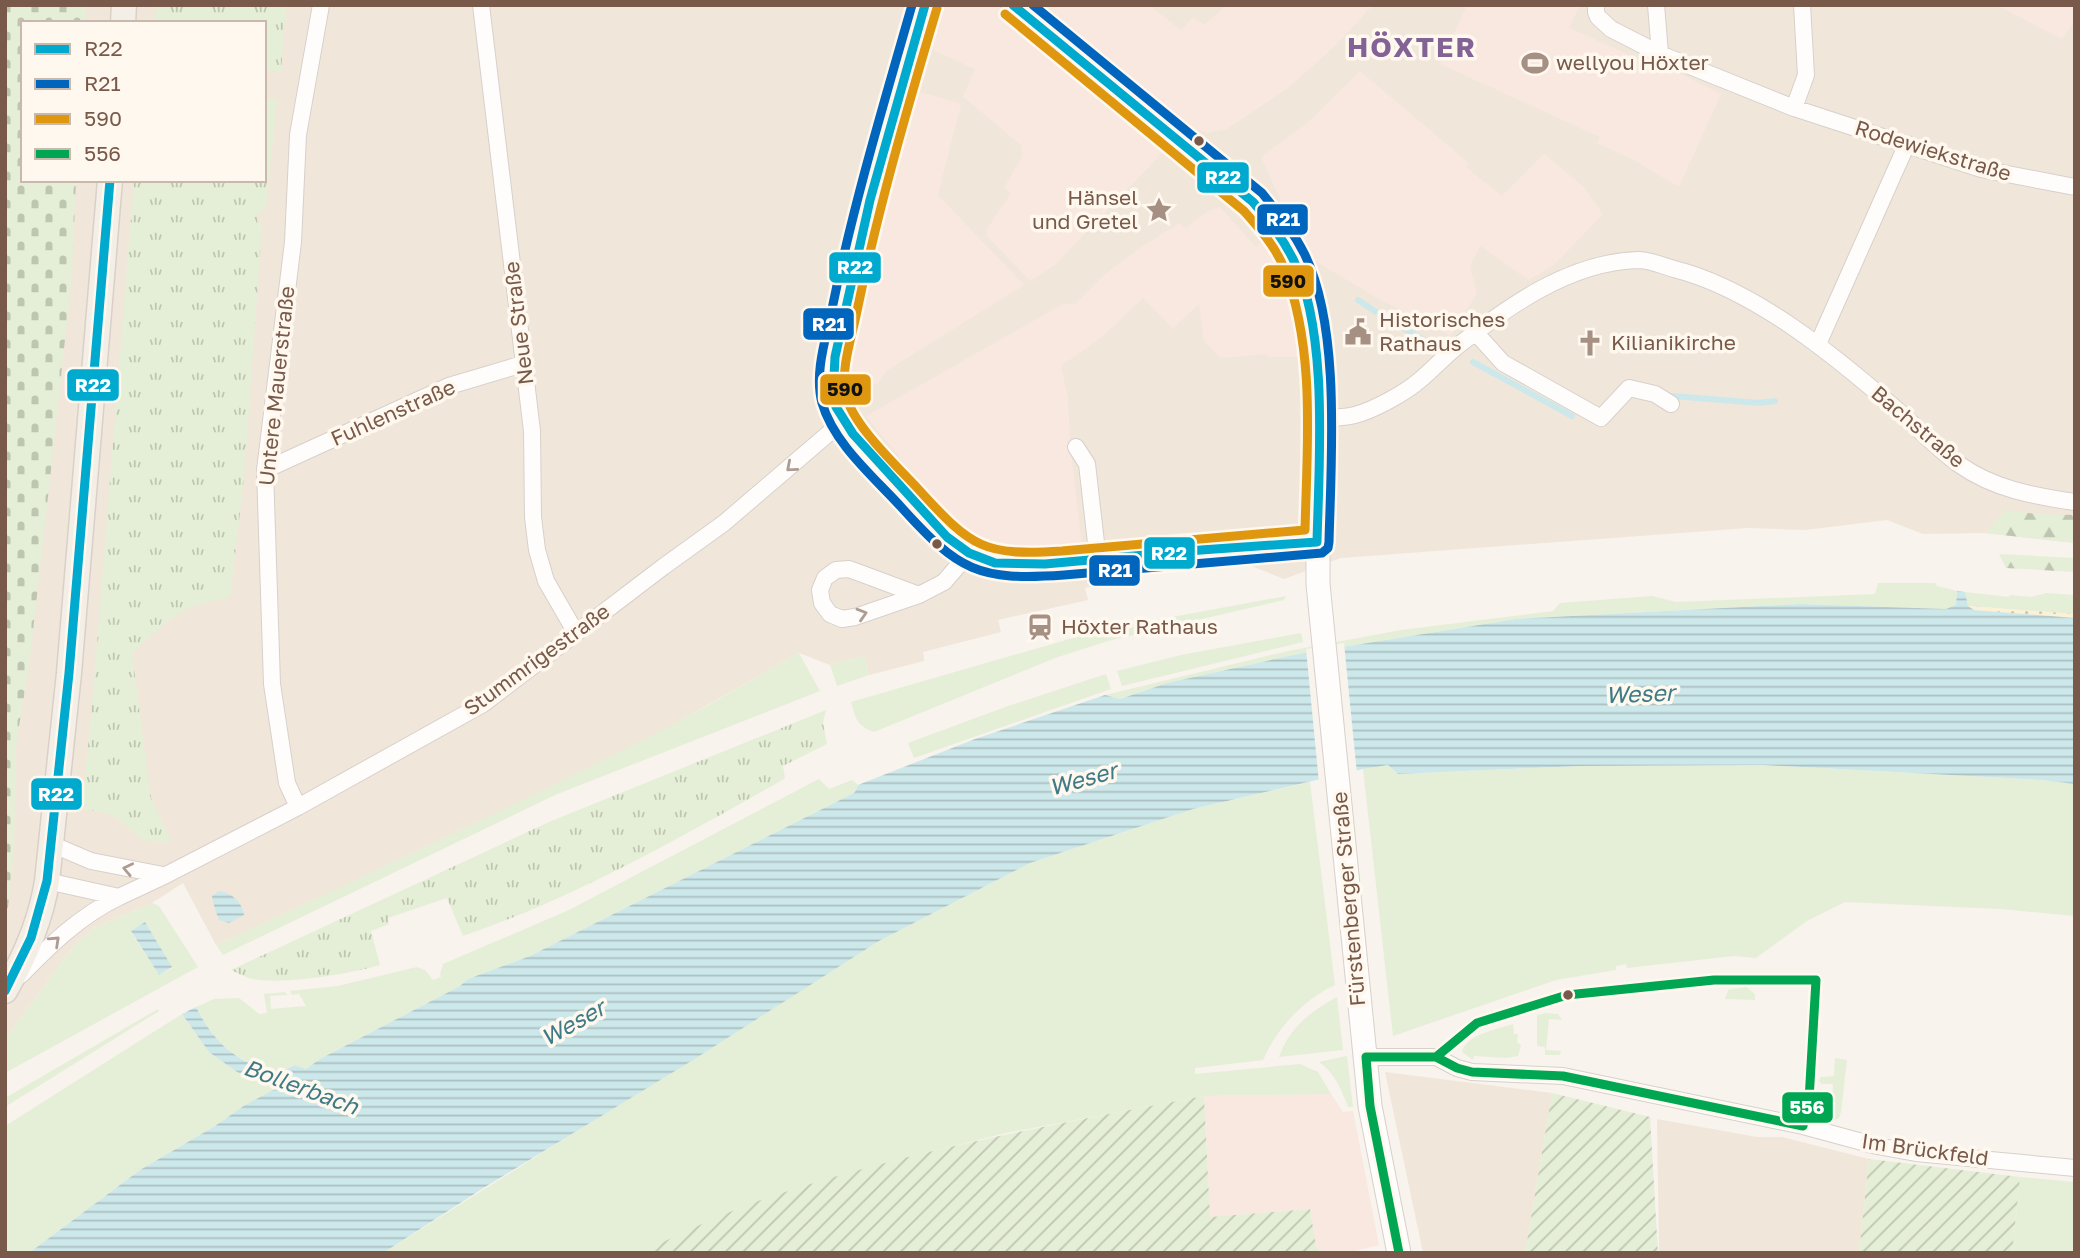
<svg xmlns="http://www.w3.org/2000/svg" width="2080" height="1258" viewBox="0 0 2080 1258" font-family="'Golos Text',sans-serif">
<defs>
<pattern id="forest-firs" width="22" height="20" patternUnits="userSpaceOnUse" patternTransform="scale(1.75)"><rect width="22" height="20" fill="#e5efd7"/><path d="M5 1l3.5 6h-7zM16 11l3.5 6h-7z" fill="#bec5b0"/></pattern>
<pattern id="sand-dots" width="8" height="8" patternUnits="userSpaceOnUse" patternTransform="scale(1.75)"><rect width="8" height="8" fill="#fbf1d5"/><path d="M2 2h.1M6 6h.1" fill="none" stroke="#d0c6af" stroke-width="1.8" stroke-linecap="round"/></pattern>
<pattern id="cemetery-stones" width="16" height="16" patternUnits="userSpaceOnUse" patternTransform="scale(1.75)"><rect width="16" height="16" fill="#e5efd7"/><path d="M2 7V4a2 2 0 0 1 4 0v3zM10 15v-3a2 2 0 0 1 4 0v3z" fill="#bec5b0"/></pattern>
<pattern id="park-tufts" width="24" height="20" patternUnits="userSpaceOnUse" patternTransform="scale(1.75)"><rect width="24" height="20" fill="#e5efd7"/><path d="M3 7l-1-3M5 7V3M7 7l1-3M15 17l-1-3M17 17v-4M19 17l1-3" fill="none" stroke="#bec5b0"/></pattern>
<pattern id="garden-furrows" width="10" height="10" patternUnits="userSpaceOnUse" patternTransform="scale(1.75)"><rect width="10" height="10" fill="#e5efd7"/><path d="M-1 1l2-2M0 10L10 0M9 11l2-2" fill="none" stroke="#bec5b0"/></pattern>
<pattern id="water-rules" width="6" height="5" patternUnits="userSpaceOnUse" patternTransform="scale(1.75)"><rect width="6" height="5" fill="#cde8ea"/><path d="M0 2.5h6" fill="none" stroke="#abbfc0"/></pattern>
</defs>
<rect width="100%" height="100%" fill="#f8f3ed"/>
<!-- residential -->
<path fill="#f1e6da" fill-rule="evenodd" d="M5,5H2075V543L1984,533L1923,534L1887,520L1805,530L1748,528L1341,558L1284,579L1224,555L1085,588L1088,600L998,620L1001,632L923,652L924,661L869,675L864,656L830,665L799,653L662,731L425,849L216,945L183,883L152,903L94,928L73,947L5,1039ZM23,23H264V180H23Z
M1385,1072L1552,1093L1525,1253H1423Z
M1657,1119L1757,1137H1782L1869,1159L1859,1253H1659Z"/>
<!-- commercial -->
<path fill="#f8e8e0" d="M930,5H1149L1181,30L1193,17L1204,25L1227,5H1373L1335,46L1288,88L1227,129L1206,133L1175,121L1164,138L1168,147L1055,265L1030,281L987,236V229L1011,193L1004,188L1022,156L1021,145L963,97L975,69L930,49L924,72L913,69Z
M1467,5H1580L1569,28L1668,72L1675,71L1721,94L1679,187L1634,160L1597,143L1600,137L1440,64Z
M1996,5H2075V21L2062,39Z
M1360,71L1469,163L1466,167L1502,196L1544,154L1584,187L1603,214L1555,264L1529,280L1480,246L1470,266L1477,293L1451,336L1377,298L1305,255L1261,157L1305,125Z
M909,89L961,104L938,195L1024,285L888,370L877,384L839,379L848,316Z
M1220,207L1256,247L1266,238L1286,278L1297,311L1304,357H1268L1267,354L1221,358L1204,341L1199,304L1173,328L1143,298L1103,336L1061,366L1068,399L1070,443L1082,545L1026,548L995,547L962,534L866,416L1063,304H1075L1102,277L1134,252L1179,223L1186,228L1206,212Z
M1331,1094L1343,1112L1353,1111L1379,1245L1347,1253H1322L1316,1246L1310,1209L1210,1217L1204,1096Z"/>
<!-- grass -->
<path fill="#e5efd7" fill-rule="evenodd" d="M1878,583H1935L1937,586L1957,591L1956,605L1946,609L1800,604L1516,619L1293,655L1167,683L1120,699L1105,695L1288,651L1401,630L1553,611L1560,603L1652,596L1676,602L1875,594Z
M1965,592L2009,597L2010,595L2031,597L2046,593L2075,595V614L1968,606Z
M1286,596L1284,600L1108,641L1055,658L874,732C856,725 856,719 851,702L1097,631Z
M1301,633L1303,642L1122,686L1117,671L1181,655Z
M799,653L820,691L555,795L223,955L216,945C372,873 527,800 679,721C720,700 759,675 799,653Z
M864,656L869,675L837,686L830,665Z
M1106,674L1111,689L914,758L908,743L1008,706Z
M1388,765L1398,774L1579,766L1763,765L2041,780L2075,784V916L2000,909L1845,902L1807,921L1756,958L1734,956L1627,968L1626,964L1616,966V970L1556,980L1393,1036L1363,769Z
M819,779L829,789L852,780L858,785L855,792L850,795L530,956L468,979L460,986L320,1059L306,1069L295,1065L280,1071H275C234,1060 215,1045 196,1007L214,999L239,998L259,1014L267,1013L264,994L285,992L287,995L270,996L271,1009L306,1006L299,994L292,995L290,991L338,986L417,967L425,970L433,980L441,977L440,974L443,964L569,910Z
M1310,782L1335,985C1303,1000 1277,1028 1263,1060L1195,1068V1074L1300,1064L1318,1072L1331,1094L1204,1096L1006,1133L901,1159L762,1200L640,1253H383L879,941L1030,863L1193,809Z
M152,903L159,906L198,967L5,1073V1039L73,947L94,928ZM144,923L172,968L159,975L131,932Z
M1746,987L1755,994V1000L1725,999L1728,990Z
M1337,997L1343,1050L1279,1057C1289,1028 1311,1011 1337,997Z
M158,1009L159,1011L5,1107V1098Z
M1546,1013L1558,1014L1562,1020L1549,1019L1546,1050L1561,1051L1560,1055H1545V1047L1537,1046V1015Z
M182,1014L209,1052L237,1072L272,1085L276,1089L245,1105L215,1126L140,1170L29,1253H5V1126Z
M1513,1024L1514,1034H1518L1517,1042L1521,1045L1518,1056L1507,1058L1474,1056L1473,1060L1462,1052C1465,1035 1498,1029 1513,1024Z
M1347,1056L1353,1107H1348C1341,1089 1335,1073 1319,1062Z
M1835,1058L1847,1060L1841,1112L1839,1118L1829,1123L1817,1113L1832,1114L1833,1084H1822L1819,1081L1821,1077L1834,1076Z
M2020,1177L2075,1182V1253H2012Z"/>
<!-- forest -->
<path fill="url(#forest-firs)" d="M2006,510L2035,514L2075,515V543L1985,533Z
M1999,554L2075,558V572L2006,568Z"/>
<!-- sand -->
<path fill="url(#sand-dots)" d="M1968,606L2075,614V618L1974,610Z"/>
<!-- cemetery -->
<path fill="url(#cemetery-stones)" d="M5,5H87L85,23H23V180H76L72,274L51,470L29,666L16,744L14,849L5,936Z"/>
<!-- park -->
<path fill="url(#park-tufts)" d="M156,5H286L281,72L264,70V23H154Z
M264,99L277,100L266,207L257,215V221L262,227L244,478L230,598C180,604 167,621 132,654L151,798L171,841C134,846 140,832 114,817C105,811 92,811 82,809L93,693L134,180H264Z
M826,710L823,723L827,744L783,766L785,778L779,782C677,839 574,898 463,936L447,898L388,918L389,924L371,931L380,965C349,974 283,985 252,979C245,977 238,973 231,970L549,822Z"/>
<!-- garden -->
<path fill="url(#garden-furrows)" d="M1552,1093L1650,1117L1658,1253H1525Z
M1204,1096L1210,1217L1310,1209L1316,1246L1322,1253H639C680,1235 720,1214 761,1200C905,1151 1055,1124 1204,1096Z
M1869,1159L2020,1177L2012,1253H1859Z"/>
<!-- water -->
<path fill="url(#water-rules)" d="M1957,591L1965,592L1968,606L1974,610L2075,618V784L2041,780L1763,765L1579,766L1398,774L1388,765L1363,769L1193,809L1030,863L879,941L693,1060L485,1187L383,1253H29L140,1170L215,1126L245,1105L275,1089L272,1085L237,1072L209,1052L182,1014L196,1007C211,1037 230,1058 263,1068C268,1069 274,1072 279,1071C284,1070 290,1067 295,1065L306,1069L320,1059L460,986L468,979L530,956L850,795L855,792L858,785L975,739L1105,695L1120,699L1167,683L1293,655L1516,619L1800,604L1946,609L1956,605Z
M219,891C232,893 242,902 244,915L229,923L219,920C217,915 212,900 212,896Z
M145,922L172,967L159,975L131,931Z"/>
<!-- pier -->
<path fill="#f8f3ed" d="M1344,643L1357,774L1319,783L1306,649Z"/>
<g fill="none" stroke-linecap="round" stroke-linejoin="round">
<!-- stream -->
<path stroke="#cde8ea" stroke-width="6" d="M1358,300L1376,312
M1386,318L1424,340
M1473,362L1572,416
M1673,396L1759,403L1775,401"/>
<!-- street casing -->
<g stroke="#d7d0cb" stroke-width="18">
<path id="street" d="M481,5L532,431L533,517L537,550L546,581L576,633
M1596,5V12L1598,17L1611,29L1660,54L1794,108L1981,169L2075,187
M1656,5L1660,54
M1794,108L1806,75L1802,5
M1476,333L1503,363L1601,418L1629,388L1655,394L1671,404
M1818,344L1907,144
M1318,418C1330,418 1343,418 1355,415C1374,410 1405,393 1420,380C1432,370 1443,358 1455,348C1507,307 1569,262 1638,260C1650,260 1663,266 1674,269C1754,289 1835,356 1896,409C1917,427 1937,449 1960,465C1994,489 2034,496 2075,502
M1076,447L1087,464L1098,560
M265,470L449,386L523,364
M919,595L849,569L836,570L825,578L820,590L822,603L830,614L842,619L855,617L919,595L944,582L969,553
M298,807L287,783L272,684L265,470L293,242L298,135L321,5
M51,844L91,861L163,875
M47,881L119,897L166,875L298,807L483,704L663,567L724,523L842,422
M21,975C51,944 80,916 119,897
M1366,1057H1436L1457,1068L1472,1072L1563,1076L1803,1126L1877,1146L1916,1153L2075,1168"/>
</g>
<!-- secondary casing -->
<g stroke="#d8d0c9" stroke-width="25">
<path id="secondary" d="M925,5C895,108 863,212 843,318C839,342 829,371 833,396C836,422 889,475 908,496C932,522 958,556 995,563C1032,569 1094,560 1132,556C1194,550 1255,545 1317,542
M1013,5L1253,202L1278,231L1291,255L1307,301L1313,328L1318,418V584L1370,1106L1399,1253"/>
</g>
<!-- primary casing -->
<g stroke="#dad0ca" stroke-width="27">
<path id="primary" d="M123,23L124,5
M5,991C25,957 41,920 47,881L69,673L110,180"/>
</g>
<!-- street -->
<use href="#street" stroke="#fefdfc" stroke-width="16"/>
<!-- secondary -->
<use href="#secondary" stroke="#fefdfc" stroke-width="23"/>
<!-- primary -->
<use href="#primary" stroke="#f3eee6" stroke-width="24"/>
<!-- bus-1 casing -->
<g stroke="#fff8ef" stroke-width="14">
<path id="bus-1" d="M925,5L870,200L835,357L833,396L836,407L853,434L947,537L969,553L995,563L1045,564L1201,550L1317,542C1319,462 1329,331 1293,259C1282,237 1269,221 1253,202L1013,5
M5,991L31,938L47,881L69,673L110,180"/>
</g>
<!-- bus-2 casing -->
<g stroke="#fff8ef" stroke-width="14">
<path id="bus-2" d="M912,5C883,106 853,206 832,309C826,338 814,373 822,403C834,444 874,477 902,508C959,571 978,581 1064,575L1322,553L1328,548L1329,542C1331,460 1341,329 1305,255C1293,231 1278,213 1262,193L1033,5"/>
</g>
<!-- bus-3 casing -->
<g stroke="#fff8ef" stroke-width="14">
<path id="bus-3" d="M937,8C907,109 878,209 857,311C852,337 840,369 846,395C852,425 899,468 920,491C972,548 984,556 1062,551L1305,530C1307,445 1316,350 1284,268C1275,246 1260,229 1244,211L1005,14"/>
</g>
<!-- bus-4 casing -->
<g stroke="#fff8ef" stroke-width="14">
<path id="bus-4" d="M1714,980H1816L1809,1100L1803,1126L1563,1076L1472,1072L1457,1068L1436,1057L1477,1023L1567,995Z
M1366,1057H1436
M1366,1057L1370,1106L1399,1253"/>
</g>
<!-- bus-1 -->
<use href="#bus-1" stroke="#00a9ce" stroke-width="9"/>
<!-- bus-2 -->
<use href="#bus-2" stroke="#0065bd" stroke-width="9"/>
<!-- bus-3 -->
<use href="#bus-3" stroke="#de970f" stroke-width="9"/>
<!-- bus-4 -->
<use href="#bus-4" stroke="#00a651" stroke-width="9"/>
</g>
<!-- one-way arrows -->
<defs><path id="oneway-chevron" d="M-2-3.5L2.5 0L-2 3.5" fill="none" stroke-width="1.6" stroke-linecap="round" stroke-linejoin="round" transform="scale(1.75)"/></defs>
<g stroke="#ae9b91">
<use href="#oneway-chevron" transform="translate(791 467) rotate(139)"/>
<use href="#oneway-chevron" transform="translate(862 614) rotate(-17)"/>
<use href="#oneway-chevron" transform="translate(128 869) rotate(-168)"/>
<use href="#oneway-chevron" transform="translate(55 941) rotate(-43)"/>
</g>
<!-- icons -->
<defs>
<g id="stadium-bare" transform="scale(2.1)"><path d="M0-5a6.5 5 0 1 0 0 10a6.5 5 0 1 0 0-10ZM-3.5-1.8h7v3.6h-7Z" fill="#a59083" stroke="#fff8ef" stroke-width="2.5" paint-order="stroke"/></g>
<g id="sight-bare" transform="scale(2.1)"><path d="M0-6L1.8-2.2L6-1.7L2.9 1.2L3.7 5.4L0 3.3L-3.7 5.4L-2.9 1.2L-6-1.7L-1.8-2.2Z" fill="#a59083" stroke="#fff8ef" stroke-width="2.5" paint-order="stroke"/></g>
<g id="civic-bare" transform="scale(2.1)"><path d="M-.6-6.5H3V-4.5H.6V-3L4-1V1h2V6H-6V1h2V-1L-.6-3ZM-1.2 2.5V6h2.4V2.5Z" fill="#a59083" stroke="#fff8ef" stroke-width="2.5" paint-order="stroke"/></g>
<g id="church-bare" transform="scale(2.1)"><path d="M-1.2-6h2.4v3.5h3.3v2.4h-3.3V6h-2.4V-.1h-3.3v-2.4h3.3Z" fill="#a59083" stroke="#fff8ef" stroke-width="2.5" paint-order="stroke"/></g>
<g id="station-bare" transform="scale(2.1)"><path d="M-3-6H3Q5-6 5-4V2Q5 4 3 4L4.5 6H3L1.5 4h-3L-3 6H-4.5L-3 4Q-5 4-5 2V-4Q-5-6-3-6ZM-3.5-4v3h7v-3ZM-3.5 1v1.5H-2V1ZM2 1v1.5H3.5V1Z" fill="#a59083" stroke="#fff8ef" stroke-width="2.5" paint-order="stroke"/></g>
</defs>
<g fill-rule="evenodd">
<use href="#stadium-bare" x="1535" y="63"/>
<use href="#sight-bare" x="1159" y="210"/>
<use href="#civic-bare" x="1358" y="332"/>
<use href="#church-bare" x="1590" y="343"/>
<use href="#station-bare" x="1040" y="627"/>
</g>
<!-- markers -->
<g fill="#795a4a" stroke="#fff8ef" stroke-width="2.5">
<circle cx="1199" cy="141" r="6"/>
<circle cx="937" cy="544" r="6"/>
<circle cx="1568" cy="995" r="6"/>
</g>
<g text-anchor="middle" stroke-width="7" stroke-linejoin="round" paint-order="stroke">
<!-- poi labels -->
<g font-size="21" fill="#795a4a" stroke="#fff8ef" text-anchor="start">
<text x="1556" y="70">wellyou Höxter</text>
<text x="1138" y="205" text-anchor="end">Hänsel<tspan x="1138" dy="24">und Gretel</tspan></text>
<text x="1379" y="327">Historisches<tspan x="1379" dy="24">Rathaus</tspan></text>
<text x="1611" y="350">Kilianikirche</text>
<text x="1061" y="634">Höxter Rathaus</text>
</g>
<!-- street labels -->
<g font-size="21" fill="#795a4a" stroke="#fff8ef">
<text transform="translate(1933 151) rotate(17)" y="7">Rodewiekstraße</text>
<text transform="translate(519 323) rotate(-97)" y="7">Neue Straße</text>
<text transform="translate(277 386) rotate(-84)" y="7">Untere Mauerstraße</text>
<text transform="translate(393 413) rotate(-24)" y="7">Fuhlenstraße</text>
<text transform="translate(1918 427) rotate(40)" y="7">Bachstraße</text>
<text transform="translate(537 660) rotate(-36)" y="7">Stummrigestraße</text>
<text transform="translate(1349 899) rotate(-95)" y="7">Fürstenberger Straße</text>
<text transform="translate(1925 1150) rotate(8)" y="7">Im Brückfeld</text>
</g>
<!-- water labels -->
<g font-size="23" font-style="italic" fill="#3f7b86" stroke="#fff8ef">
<text transform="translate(1640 694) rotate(-2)" y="8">Weser</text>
<text transform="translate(1083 779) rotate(-15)" y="8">Weser</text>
<text transform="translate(573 1023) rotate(-29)" y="8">Weser</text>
<text transform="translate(301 1087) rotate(20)" y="8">Bollerbach</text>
</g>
<!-- district labels -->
<g font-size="28" font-weight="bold" letter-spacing="2" fill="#836295" stroke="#fff8ef">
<text x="1412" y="57">HÖXTER</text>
</g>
</g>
<g stroke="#fff8ef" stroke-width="2.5">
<rect x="1196" y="161" width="54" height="33" rx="7" fill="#00a9ce"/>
<rect x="1256" y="203" width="53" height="33" rx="7" fill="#0065bd"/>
<rect x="828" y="251" width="54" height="33" rx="7" fill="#00a9ce"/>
<rect x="1262" y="264" width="53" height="34" rx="7" fill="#de970f"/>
<rect x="802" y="307" width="53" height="34" rx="7" fill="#0065bd"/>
<rect x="66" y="368" width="54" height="34" rx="7" fill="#00a9ce"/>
<rect x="819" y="373" width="53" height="33" rx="7" fill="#de970f"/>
<rect x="1143" y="536" width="53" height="34" rx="7" fill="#00a9ce"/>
<rect x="1088" y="554" width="53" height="33" rx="7" fill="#0065bd"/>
<rect x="30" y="777" width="53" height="34" rx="7" fill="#00a9ce"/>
<rect x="1781" y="1091" width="53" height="33" rx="7" fill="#00a651"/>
</g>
<g font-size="19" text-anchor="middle" font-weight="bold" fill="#fff">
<text x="1223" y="184">R22</text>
<text x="1283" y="226">R21</text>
<text x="855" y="274">R22</text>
<text x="829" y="331">R21</text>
<text x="93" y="392">R22</text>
<text x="1169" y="560">R22</text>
<text x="1115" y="577">R21</text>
<text x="56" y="801">R22</text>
<text x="1807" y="1114">556</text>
</g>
<g font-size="19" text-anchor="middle" font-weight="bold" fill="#111">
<text x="1288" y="288">590</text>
<text x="845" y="396">590</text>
</g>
<!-- border -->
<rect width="2080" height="1258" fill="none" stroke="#795a4a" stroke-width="14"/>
<!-- legend -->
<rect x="21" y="21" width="245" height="161" fill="#fff8ef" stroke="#c9b9ad" stroke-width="2"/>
<rect x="35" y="44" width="35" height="10" fill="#00a9ce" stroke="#c9b9ad" stroke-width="2"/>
<text x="84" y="56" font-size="21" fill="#795a4a">R22</text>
<rect x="35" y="79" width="35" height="10" fill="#0065bd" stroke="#c9b9ad" stroke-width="2"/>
<text x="84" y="91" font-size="21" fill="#795a4a">R21</text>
<rect x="35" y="114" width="35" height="10" fill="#de970f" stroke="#c9b9ad" stroke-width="2"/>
<text x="84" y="126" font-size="21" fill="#795a4a">590</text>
<rect x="35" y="149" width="35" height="10" fill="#00a651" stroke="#c9b9ad" stroke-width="2"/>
<text x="84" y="161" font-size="21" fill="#795a4a">556</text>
</svg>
